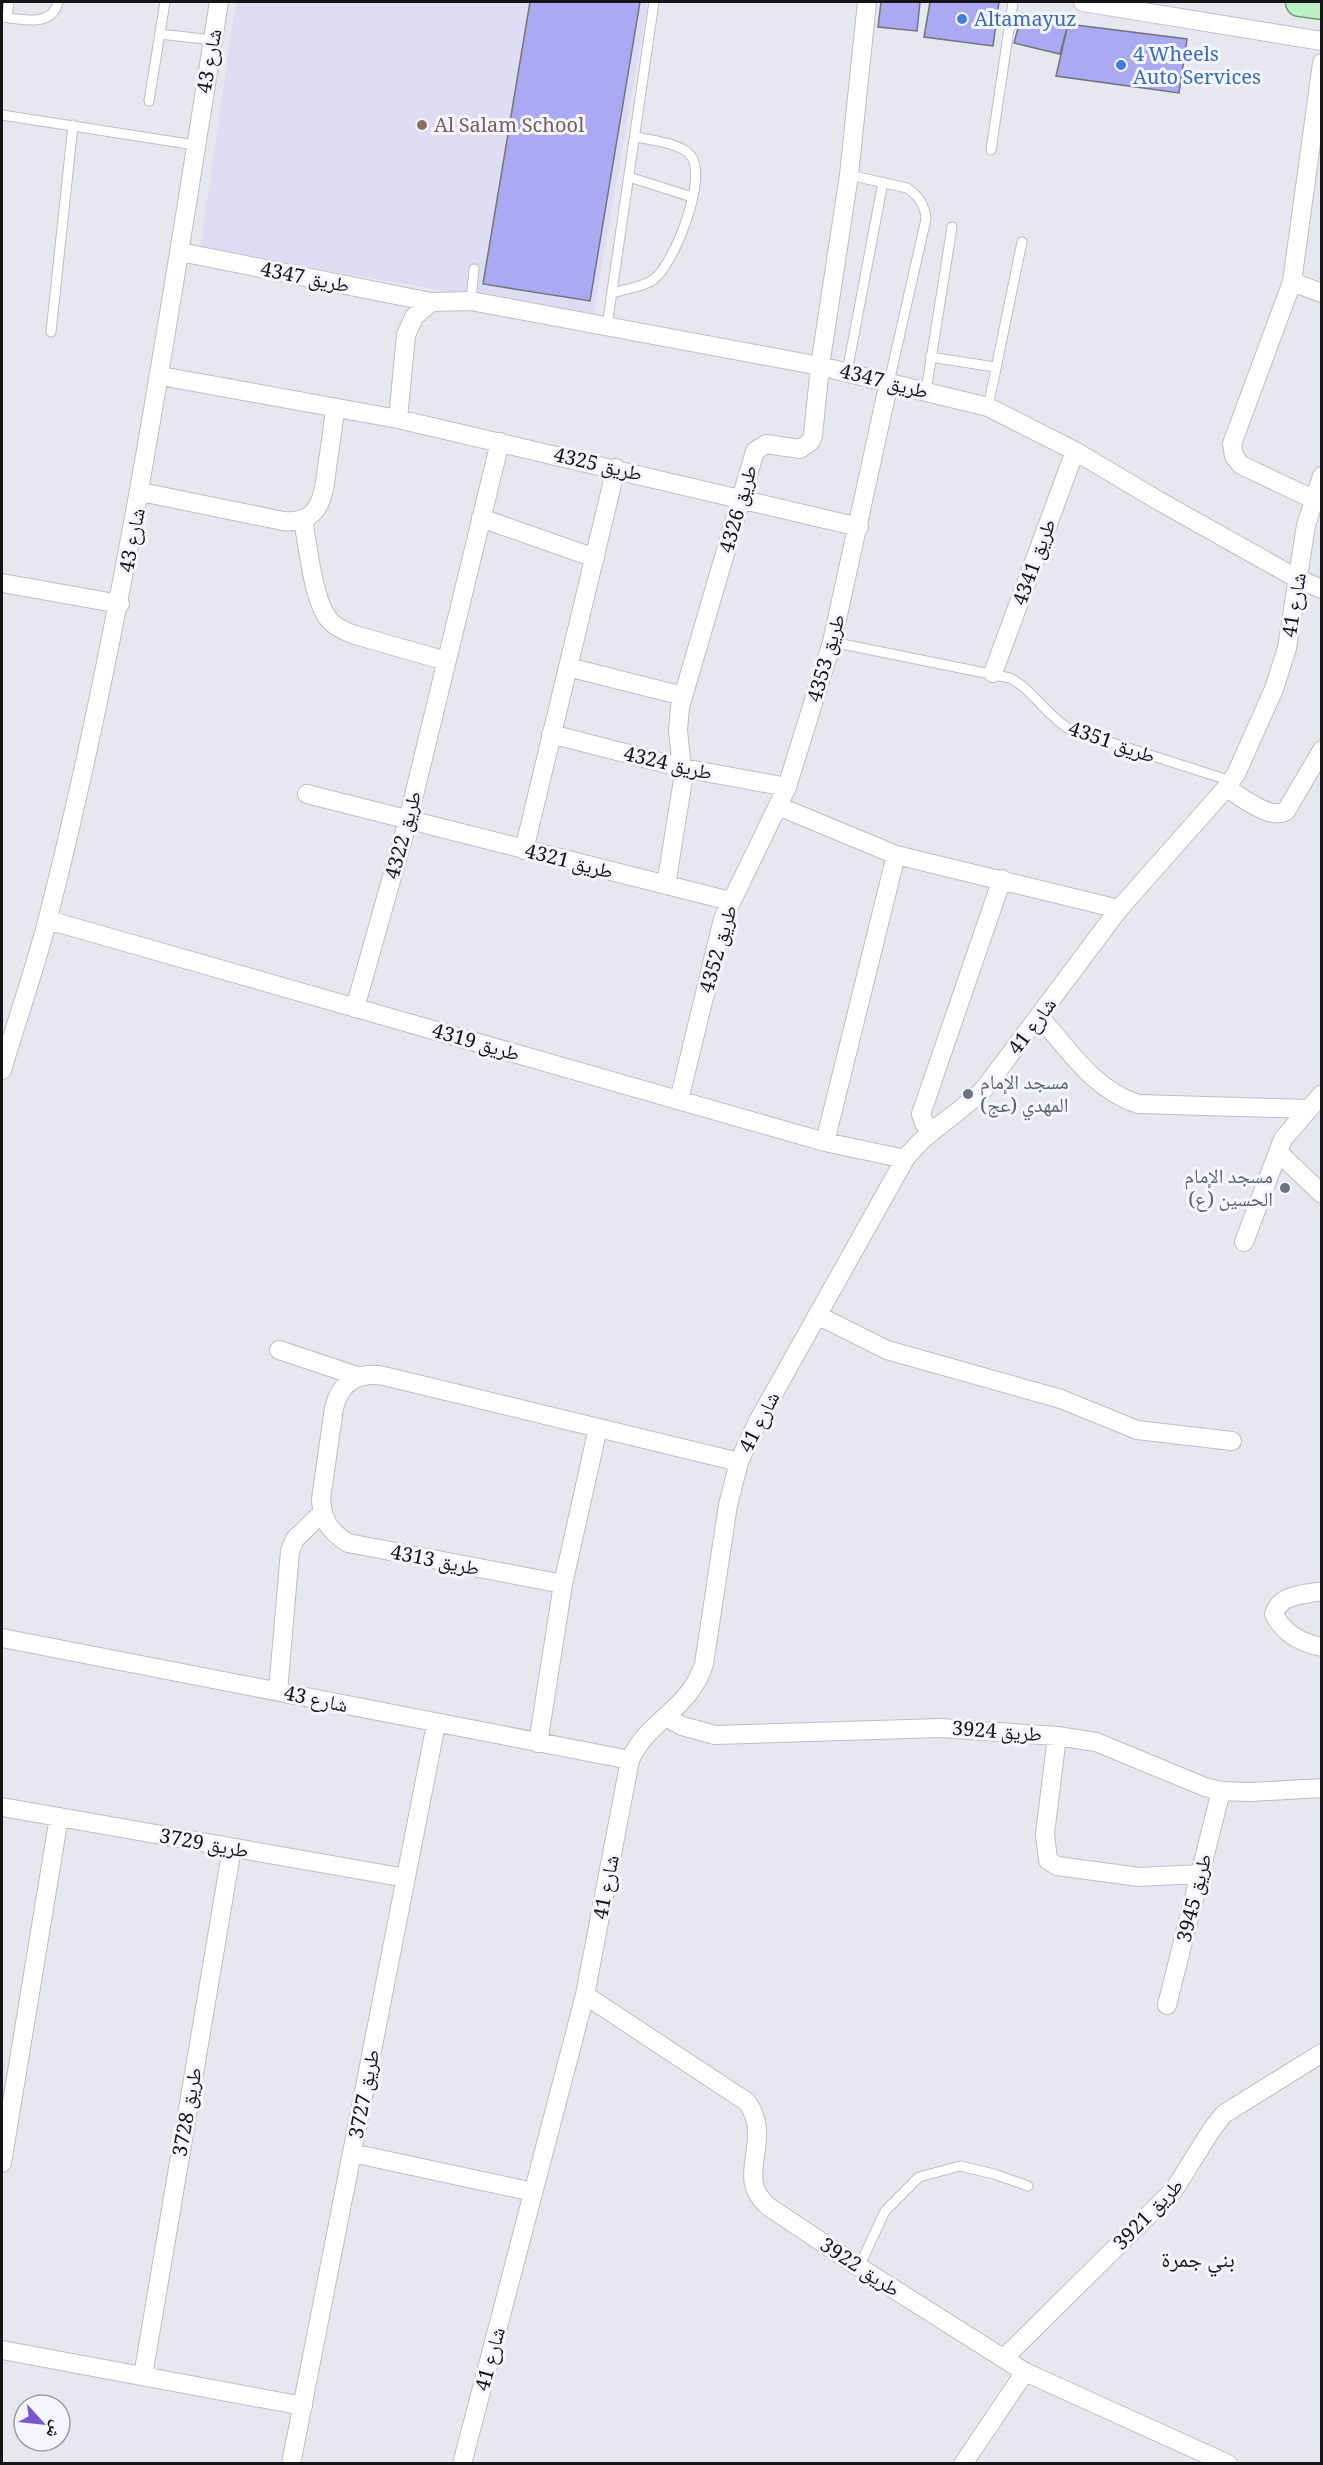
<svg xmlns="http://www.w3.org/2000/svg" width="1323" height="2465" viewBox="0 0 1323 2465" font-family="Georgia,'Noto Naskh Arabic',serif">
<rect width="100%" height="100%" fill="#e7e7f0"/>
<!-- education -->
<path fill="#dedcf2" d="M236,2H648L593,317L200,248Z"/>
<!-- building -->
<path fill="#aaa9f2" stroke="#72737a" stroke-width="1.5" d="M530,2H640L590,301L483,284Z
M881,2H920L917,31L878,27Z
M930,2H999L993,46L924,37Z
M1022,13L1068,24L1060,54L1014,43Z
M1068,24L1187,39L1179,93L1056,76Z"/>
<g fill="none" stroke-linecap="round" stroke-linejoin="round">
<!-- service casing -->
<g stroke="#bdbdc5" stroke-width="11">
<path id="service" d="M2,17C22,19 52,28 58,2
M7,17L9,2
M160,34L213,40
M149,101L165,2
M2,115L195,145
M991,150L1013,2
M849,175L907,188C919,196 925,205 926,219L889,382
M629,177L692,197
M613,293C625,289 643,287 653,280C674,265 708,178 691,156C681,143 651,140 635,137
M471,301L474,269
M607,326L654,2
M51,332L73,125
M930,357L995,367
M847,372L883,182
M926,391L952,227
M988,407L1022,242
M832,642L1010,678C1034,691 1046,715 1069,729L1231,781
M859,2267L885,2211L919,2177L960,2166L994,2174L1028,2186"/>
</g>
<!-- minor casing -->
<g stroke="#bdbdc5" stroke-width="20">
<path id="minor" d="M1083,2L1322,41
M180,252L431,302L471,301L820,366L988,407L1075,451L1159,501L1298,579L1322,589
M1292,282L1322,293
M161,376L398,419L859,527
M398,419L406,335L414,317L431,302
M141,492L283,521C324,525 324,490 328,460C331,443 333,426 335,409
M1313,499L1241,465L1234,456L1232,444L1292,282L1322,63
M481,518L595,558
M303,520C308,546 313,602 330,621C337,628 346,632 355,635L446,661
M2,583L120,604
M568,667L683,696
M993,673L1075,451
M551,734L683,768L787,787
M1226,788C1241,796 1270,821 1286,811L1322,750
M307,794L730,901
M778,806L896,855L1119,909
M524,850L616,468
M666,885L683,780L678,730L680,707L755,451L766,444L800,449L811,441L813,435L820,366L849,175L867,2
M48,920L825,1142L905,1159
M355,1008L408,820L500,442
M1039,1016C1069,1050 1094,1090 1138,1104L1309,1109
M2,1070C17,1020 35,969 48,918C125,616 170,309 219,2
M679,1100L723,919L787,787L832,642L889,382
M932,1129L924,1123L921,1114L1002,879
M825,1142L896,855
M1278,1152L1322,1194
M1244,1242L1283,1139L1322,1094
M817,1315L887,1350L1061,1399L1137,1430L1232,1441
M279,1350L357,1376
M563,1584L348,1543C330,1532 322,1520 321,1499L334,1408C340,1383 357,1371 384,1376L739,1462
M1322,1591C1303,1595 1280,1594 1274,1614C1283,1633 1301,1643 1322,1647
M2,1638L630,1760
M278,1691L290,1551L295,1539L322,1513
M666,1717L682,1726L715,1735L941,1728L1057,1736L1096,1742L1205,1787L1221,1791L1250,1792L1322,1788
M1057,1736L1045,1834L1048,1860L1057,1866L1139,1877L1200,1874
M538,1743L563,1584L598,1428
M2,1807L406,1878
M585,1995L747,2102C775,2141 732,2177 769,2207L859,2267L1025,2372L1228,2464
M1167,2005L1221,1791
M352,2153L533,2192
M2,2163L59,1817
M2,2350L303,2406
M1004,2358L1174,2190L1212,2129L1224,2114L1322,2053
M143,2376L232,1848
M291,2464L436,1724
M462,2464L585,1995L630,1760C649,1718 689,1711 704,1664L728,1505L739,1462L757,1423L905,1159C927,1130 959,1114 984,1089L1119,909L1226,788L1236,774L1274,689L1287,648L1306,525L1322,476
M963,2464L1025,2372"/>
</g>
<!-- primary casing -->
<g stroke="#639e6c" stroke-width="31">
<path id="primary" d="M1300,2L1322,5"/>
</g>
<!-- service -->
<use href="#service" stroke="#fff" stroke-width="9"/>
<!-- minor -->
<use href="#minor" stroke="#fff" stroke-width="18"/>
<!-- primary -->
<use href="#primary" stroke="#bbf1c2" stroke-width="28"/>
</g>
<!-- markers -->
<g fill="#3f7fe0" stroke="#f4f5fe" stroke-width="2">
<circle cx="962" cy="19" r="6"/>
<circle cx="1121" cy="65" r="6"/>
</g>
<circle fill="#8d6e63" stroke="#f4f5fe" stroke-width="2" cx="422" cy="125" r="6"/>
<g fill="#6b7280" stroke="#f4f5fe" stroke-width="2">
<circle cx="968" cy="1094" r="6"/>
<circle cx="1285" cy="1188" r="6"/>
</g>
<g text-anchor="middle" stroke-width="6" stroke-linejoin="round" paint-order="stroke">
<!-- shop labels -->
<g font-size="20" fill="#366cbe" stroke="#f4f5fe" text-anchor="start">
<text x="974" y="26">Altamayuz</text>
<text x="1133" y="61">4 Wheels<tspan x="1133" dy="23">Auto Services</tspan></text>
</g>
<!-- street labels -->
<g font-size="20" fill="#151518" stroke="#f4f5fe">
<text transform="translate(209 61) rotate(-80)" y="7">شارع 43</text>
<text transform="translate(305 277) rotate(11)" y="7">طريق 4347</text>
<text transform="translate(884 381) rotate(14)" y="7">طريق 4347</text>
<text transform="translate(598 464) rotate(13)" y="7">طريق 4325</text>
<text transform="translate(738 509) rotate(-74)" y="7">طريق 4326</text>
<text transform="translate(132 540) rotate(-79)" y="7">شارع 43</text>
<text transform="translate(1034 562) rotate(-70)" y="7">طريق 4341</text>
<text transform="translate(1294 605) rotate(-81)" y="7">شارع 41</text>
<text transform="translate(826 658) rotate(-74)" y="7">طريق 4353</text>
<text transform="translate(1112 742) rotate(19)" y="7">طريق 4351</text>
<text transform="translate(668 763) rotate(13)" y="7">طريق 4324</text>
<text transform="translate(403 835) rotate(-75)" y="7">طريق 4322</text>
<text transform="translate(569 861) rotate(14)" y="7">طريق 4321</text>
<text transform="translate(718 949) rotate(-74)" y="7">طريق 4352</text>
<text transform="translate(1032 1026) rotate(-53)" y="7">شارع 41</text>
<text transform="translate(476 1042) rotate(16)" y="7">طريق 4319</text>
<text transform="translate(759 1422) rotate(-63)" y="7">شارع 41</text>
<text transform="translate(435 1560) rotate(11)" y="7">طريق 4313</text>
<text transform="translate(316 1699) rotate(12)" y="7">شارع 43</text>
<text transform="translate(997 1731) rotate(4)" y="7">طريق 3924</text>
<text transform="translate(204 1843) rotate(10)" y="7">طريق 3729</text>
<text transform="translate(606 1887) rotate(-79)" y="7">شارع 41</text>
<text transform="translate(1194 1898) rotate(-76)" y="7">طريق 3945</text>
<text transform="translate(364 2094) rotate(-79)" y="7">طريق 3727</text>
<text transform="translate(187 2112) rotate(-80)" y="7">طريق 3728</text>
<text transform="translate(1148 2214) rotate(-46)" y="7">طريق 3921</text>
<text transform="translate(860 2267) rotate(33)" y="7">طريق 3922</text>
<text transform="translate(490 2359) rotate(-75)" y="7">شارع 41</text>
</g>
<!-- education labels -->
<g font-size="20" fill="#785e54" stroke="#f4f5fe" text-anchor="start">
<text x="434" y="132">Al Salam School</text>
</g>
<!-- worship labels -->
<g font-size="20" fill="#5b616d" stroke="#f4f5fe" text-anchor="start">
<text x="980" y="1089">مسجد الإمام<tspan x="980" dy="23">المهدي (عج)</tspan></text>
<text x="1273" y="1183" text-anchor="end">مسجد الإمام<tspan x="1273" dy="23">الحسين (ع)</tspan></text>
</g>
<!-- quarter labels -->
<g font-size="22" fill="#151518" stroke="#f4f5fe">
<text x="1198" y="2267">بني جمرة</text>
</g>
</g>
<!-- border -->
<rect width="1323" height="2465" fill="none" stroke="#151518" stroke-width="6"/>
<!-- north arrow -->
<g transform="translate(42 2423) rotate(117)"><circle r="28" fill="#f4f5fe" stroke="#9b9ba2" stroke-width="1.5"/>
<path d="M0-4.5L10 22L0 15L-10 22Z" fill="#7a56cf"/>
<text y="-9" font-size="16" font-weight="bold" text-anchor="middle" fill="#151518">ش</text>
</g>
</svg>
